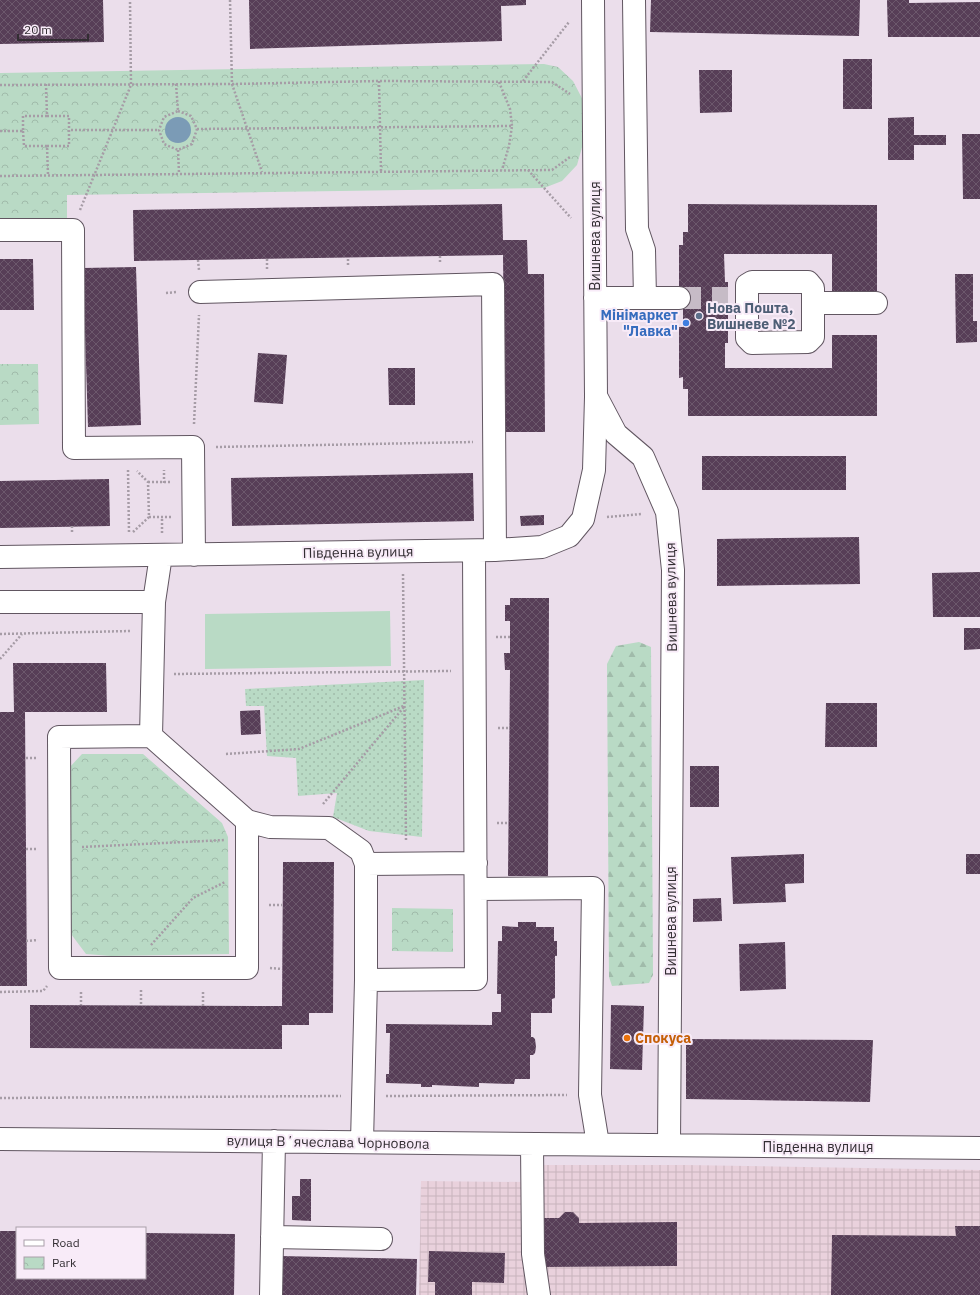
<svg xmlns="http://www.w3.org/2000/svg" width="980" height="1295" viewBox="0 0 980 1295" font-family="'IBM Plex Sans',sans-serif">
<defs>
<pattern id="industrial-grid" width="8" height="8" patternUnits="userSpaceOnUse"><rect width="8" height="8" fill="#e9d1dc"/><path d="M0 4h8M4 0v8" fill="none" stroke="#c8b4bd"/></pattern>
<pattern id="grass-dots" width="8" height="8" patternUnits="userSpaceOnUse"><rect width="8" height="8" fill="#b9dac5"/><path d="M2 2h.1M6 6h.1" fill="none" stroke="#a0bbaa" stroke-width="1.8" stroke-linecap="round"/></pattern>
<pattern id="forest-firs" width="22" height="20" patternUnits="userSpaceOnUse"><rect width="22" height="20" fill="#b9dac5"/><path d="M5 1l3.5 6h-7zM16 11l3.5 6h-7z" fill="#a0bbaa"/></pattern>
<pattern id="park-crowns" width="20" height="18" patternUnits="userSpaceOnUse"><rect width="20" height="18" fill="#b9dac5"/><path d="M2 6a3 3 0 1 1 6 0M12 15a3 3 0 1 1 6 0" fill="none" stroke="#a0bbaa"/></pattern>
<pattern id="building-cross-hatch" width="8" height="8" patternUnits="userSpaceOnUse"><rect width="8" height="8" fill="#573e57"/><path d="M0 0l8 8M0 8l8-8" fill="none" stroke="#6c586c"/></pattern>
</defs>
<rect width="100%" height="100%" fill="#ebdeeb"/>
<!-- industrial -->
<path fill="url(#industrial-grid)" d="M523,1165H686L980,1170V1295H419L421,1181L522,1182Z"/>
<!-- grass -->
<path fill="url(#grass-dots)" d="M424,680L422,837L369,831L333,817L337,793L298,796L296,758L267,756L264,706H246L245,689Z"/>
<!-- forest -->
<path fill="url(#forest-firs)" d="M639,642L651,647L653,975L649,983L612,986L609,977L607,664L616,646Z"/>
<!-- park -->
<path fill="url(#park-crowns)" d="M544,64L558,67L573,81L585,104V137L577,165L562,181L544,188L67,195V220L0,221V73Z
M0,364H38L39,424L0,425Z
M82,754H143L222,823L228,837L229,954L111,956L86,954L71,934L67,795L69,768Z
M392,908L453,909V952L392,951Z"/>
<!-- garden -->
<path fill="#b9dac5" d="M390,611L391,666L205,669V614Z"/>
<!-- water -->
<path fill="#7b9bb6" d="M165 130a13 13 0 1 1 26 0a13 13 0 1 1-26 0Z"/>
<!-- building -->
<path fill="url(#building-cross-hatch)" d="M0,0H103L104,42L0,44Z
M249,0H526V5L501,6L502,41L250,49Z
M651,0H860L859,36L650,32Z
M887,0H909V3L980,2V37H888Z
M843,59H872V109H843Z
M699,70H732V112L700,113Z
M914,117V135H946V145H914V160H888V118Z
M962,134H980V199H963Z
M502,204L503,240H527L528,274H544L545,432H505L503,255L134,261L133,210Z
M688,204L877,205V291H832V254H724L725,282H728V343H725V368H832V335H877V416H688V389H683V377L679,378V327H683V303H679V245H683V232H688Z
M0,259H33L34,310H0Z
M136,267L141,425L88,427L83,268Z
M955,274H973V321H977V342L956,343Z
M258,353L287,355L283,404L254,402Z
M388,368H415V405H389Z
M702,456H846V490H702Z
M473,473L474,521L232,526L231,478Z
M109,479L110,526L0,528V481Z
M544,515V525L521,526L520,516Z
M859,537L860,584L717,586V539Z
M980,572V617H933L932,573Z
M510,598H549L548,876H508L510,670H505L504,653H510V621H505V605H510Z
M964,628H980V649L964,650Z
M13,663H106L107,712H25L27,986H0V712H14Z
M826,703H877V747H825Z
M260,710L261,734L241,735L240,711Z
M690,766H719V807H690Z
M804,854V883L785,884L786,902L733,904L731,857Z
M966,854H980V874H966Z
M283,862H334L333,1013H309V1025H282V1049L30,1048V1005L282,1006Z
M721,898L722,921L693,922V899Z
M518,922H536V927H554V941H557V956H555V998L552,999V1013H531V1037H533L535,1039L536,1047L535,1053L533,1055H530V1079H515L514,1084L479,1083V1087L432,1085V1087H421V1084L386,1083V1074H389L390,1033H386V1024L492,1025V1012H501V994H497L498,941H502V926L518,927Z
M785,942L786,989L740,991L739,944Z
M611,1005L644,1006L642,1070L610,1069Z
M686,1039L873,1040L870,1102L686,1099Z
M300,1179H311V1221L292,1220V1196H300Z
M565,1212H573L579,1218V1223L677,1222V1266L543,1267L542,1218H559Z
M955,1226H980V1295H831L832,1235L956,1236Z
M0,1231H17V1278H145V1233L235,1234L234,1295H0Z
M429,1251L505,1253L504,1283L472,1282V1295H435V1282H428Z
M280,1256L417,1259L416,1295H279Z"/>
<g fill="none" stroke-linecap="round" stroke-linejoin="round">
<!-- minor-tunnel -->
<path stroke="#c6bbc6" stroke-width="22" stroke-dasharray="22 11" stroke-linecap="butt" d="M679,298H728"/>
<!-- minor casing -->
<g stroke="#615661" stroke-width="24">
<path id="minor" d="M634,0L637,229L644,250L645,298
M0,230H73L74,448L193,447L194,555
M752,282H808L813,288V337L808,342L752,343L747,338V285Z
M200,292L493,284L495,550
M595,298H679
M813,303H876
M597,398L616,434L643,457L667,512L673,570L669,1145
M0,557L495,550L542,547L569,536L583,519L594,470L596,397L593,0
M0,602H154L151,736L247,821L270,827L329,828L361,851L366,864V980L362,1142
M154,602L161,555
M151,736L59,737L60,968H247V821
M366,864L476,863
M476,889L593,888L590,1095L598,1144
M366,980L476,979L474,551
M0,1139L980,1148
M532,1144L533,1254L539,1295
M272,1237L381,1239
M271,1295L274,1141"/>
</g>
<!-- path -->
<path stroke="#a69ca6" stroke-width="2.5" stroke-dasharray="2 2" stroke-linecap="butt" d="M230,0L232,84L262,172
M379,81L381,171
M523,81L569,22
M499,82L510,109L512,126
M46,84L47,116H69V130
M176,84L178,111
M0,85L232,84L379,81L552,82L570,94
M178,111L191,116L197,129L192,144L178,150L164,144L159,130L164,117Z
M197,129L512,126L509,146L502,170
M0,131H23V116H47
M23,131L24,146H47L48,175
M47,146H69V130H159
M178,150L179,173
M528,170L571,218
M0,176L552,170L570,157
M80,210L131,85L130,0
M440,256V264
M267,259V269
M198,260L199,270
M348,265V258
M166,293L177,292
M194,424L199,315
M216,447L473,442
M128,470L129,533
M148,482H171
M164,483V470
M149,517H172
M607,517L642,514
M72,526V534
M133,532L149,517L148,482L137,471
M162,533V518
M403,574L406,841
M0,634L130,631
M496,637H510
M0,659L22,634
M174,674L451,671
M498,728H509
M226,754L299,749L404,706
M26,758H37
M323,804L404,707
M497,823H509
M82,847L225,840
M26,849H37
M269,905H282
M26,941L38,940
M151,945L193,898L225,882
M270,968L282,969
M141,990V1005
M0,992L43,991L47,986
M81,992V1005
M203,1006V990
M386,1096L567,1095
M0,1098L341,1096"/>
<!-- minor -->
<use href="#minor" stroke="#fff" stroke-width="22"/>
</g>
<!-- markers -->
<circle fill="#5c6f8a" stroke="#f8ebf8" stroke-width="1.5" cx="699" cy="316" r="4"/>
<circle fill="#3f7fe0" stroke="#f8ebf8" stroke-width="1.5" cx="686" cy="323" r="4"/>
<circle fill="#e8710a" stroke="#f8ebf8" stroke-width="1.5" cx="627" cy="1038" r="4"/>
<g text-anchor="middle" stroke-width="4" stroke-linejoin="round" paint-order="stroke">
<!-- street labels -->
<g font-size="14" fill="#332e33" stroke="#f8ebf8">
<text transform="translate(595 236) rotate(-90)" y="5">Вишнева вулиця</text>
<text transform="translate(358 552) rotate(-1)" y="5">Південна вулиця</text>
<text transform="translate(671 597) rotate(-91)" y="5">Вишнева вулиця</text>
<text transform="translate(671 921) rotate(-90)" y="5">Вишнева вулиця</text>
<text transform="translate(328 1142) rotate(1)" y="5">вулиця Вʼячеслава Чорновола</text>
<text x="818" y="1152">Південна вулиця</text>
</g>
<!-- service labels -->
<g font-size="14" font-weight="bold" fill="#4e5e75" stroke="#f8ebf8" text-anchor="start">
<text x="707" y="313">Нова Пошта,<tspan x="707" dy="16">Вишневе №2</tspan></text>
</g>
<!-- shop labels -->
<g font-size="14" font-weight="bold" fill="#366cbe" stroke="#f8ebf8" text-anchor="end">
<text x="678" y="320">Мінімаркет<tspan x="678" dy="16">"Лавка"</tspan></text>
</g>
<!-- food labels -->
<g font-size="14" font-weight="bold" fill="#c56008" stroke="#f8ebf8" text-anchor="start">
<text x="635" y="1043">Спокуса</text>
</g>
</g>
<!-- legend -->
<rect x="16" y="1227" width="130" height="52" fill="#f8ebf8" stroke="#a99fa9"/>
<rect x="24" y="1240" width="20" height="6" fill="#ffffff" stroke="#a99fa9"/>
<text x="52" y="1247" font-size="12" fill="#332e33">Road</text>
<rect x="24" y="1257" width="20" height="12" fill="url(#park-crowns)" stroke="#a99fa9"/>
<text x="52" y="1267" font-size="12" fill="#332e33">Park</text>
<!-- scale -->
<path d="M18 34v6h70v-6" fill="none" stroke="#332e33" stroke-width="2"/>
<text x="24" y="34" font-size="12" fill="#332e33" stroke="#f8ebf8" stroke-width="3" paint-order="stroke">20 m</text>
</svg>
